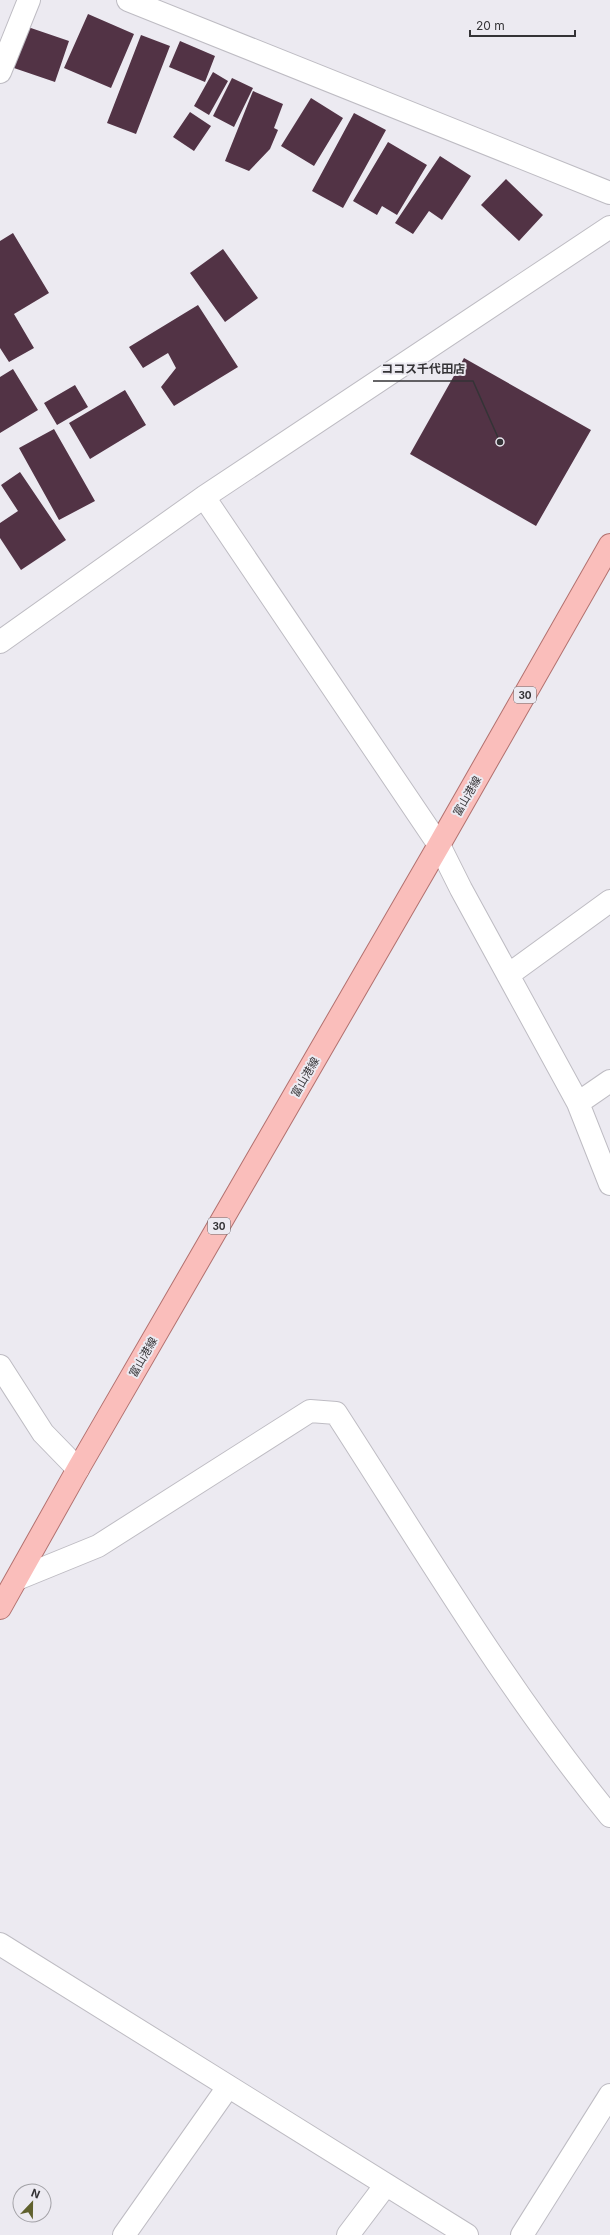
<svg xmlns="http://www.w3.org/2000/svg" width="610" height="2235" viewBox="0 0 610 2235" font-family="Inter,'Noto Sans JP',sans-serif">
<rect width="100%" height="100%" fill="#eceaf1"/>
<!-- building -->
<path fill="#523345" d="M88,14L134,34L111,88L64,68Z
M25,26L69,41L55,82L11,67Z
M141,35L170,46L136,134L107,123Z
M180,41L215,56L205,82L169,67Z
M213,72L228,81L209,115L194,106Z
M232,78L253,88L234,127L213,116Z
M253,91L283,104L274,128L278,130L270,149L249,171L225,161Z
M311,98L343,118L314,166L281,146Z
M190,112L211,126L194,151L173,137Z
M354,113L386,130L343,208L312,191Z
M388,142L427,165L397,215L382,206L377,215L353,201Z
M440,156L471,176L442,220L429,211L413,234L395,223Z
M506,179L543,215L519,241L481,205Z
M13,233L49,293L14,314L34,348L9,362L0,348V241Z
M223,249L258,298L225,322L190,273Z
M198,305L238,367L174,406L161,387L176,368L168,353L143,368L129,347Z
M464,358L591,430L536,526L410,454Z
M13,369L38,410L0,433V377Z
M75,385L88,407L57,425L44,403Z
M125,390L146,425L90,459L69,423Z
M54,429L95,501L59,520L19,448Z
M20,472L66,540L21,570L0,538V523L18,511L1,485Z"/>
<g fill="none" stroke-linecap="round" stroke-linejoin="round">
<!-- minor casing -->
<g stroke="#bebcc3" stroke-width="24">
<path id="minor" d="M128,0L610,193
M0,72L29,0
M204,497L439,845L461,889L578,1103L610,1184
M0,642L204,497L610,227
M508,975L610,901
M578,1103L610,1081
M0,1366L43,1433L78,1469
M17,1579L98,1546L310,1411L336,1413C424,1549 507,1690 610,1816
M0,1944L467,2235
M124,2235L228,2087
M348,2235L385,2186
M522,2235L610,2095"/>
</g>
<!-- major casing -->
<g stroke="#b2716f" stroke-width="24">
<path id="major" d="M0,1608L78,1469L439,845L610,545"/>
</g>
<!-- minor -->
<use href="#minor" stroke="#fff" stroke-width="22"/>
<!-- major -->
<use href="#major" stroke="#fabebb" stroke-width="22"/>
</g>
<g text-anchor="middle" stroke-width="4" stroke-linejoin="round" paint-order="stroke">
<!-- shield labels -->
<g fill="#eceaf1" stroke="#6b6a6e" stroke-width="1">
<rect x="514" y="687" width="22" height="16" rx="3"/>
<rect x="208" y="1218" width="22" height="16" rx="3"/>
</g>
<g font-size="10" font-weight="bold" fill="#343336">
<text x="525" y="699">30</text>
<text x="219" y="1230">30</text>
</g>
<!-- street labels -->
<g font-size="11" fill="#343336" stroke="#eceaf1">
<text transform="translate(467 796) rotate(-60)" y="4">富山港線</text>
<text transform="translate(305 1077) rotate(-60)" y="4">富山港線</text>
<text transform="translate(143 1357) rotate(-60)" y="4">富山港線</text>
</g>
</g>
<!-- callouts -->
<path fill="none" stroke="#343336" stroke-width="1.5" d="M500 442L473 381H373"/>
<circle fill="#343336" stroke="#eceaf1" stroke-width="1.5" cx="500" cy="442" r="4"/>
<g font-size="12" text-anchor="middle" font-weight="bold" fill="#343336" stroke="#eceaf1" stroke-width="4" stroke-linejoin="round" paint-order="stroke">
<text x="423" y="373">ココス千代田店</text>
</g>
<!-- north arrow -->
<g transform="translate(32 2203) rotate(22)"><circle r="19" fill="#eceaf1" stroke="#a2a1a6"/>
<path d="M0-3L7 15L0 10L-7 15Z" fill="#60612e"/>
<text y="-6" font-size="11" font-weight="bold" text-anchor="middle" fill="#343336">N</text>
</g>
<!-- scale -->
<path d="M470 30v6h105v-6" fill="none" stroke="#343336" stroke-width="2"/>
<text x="476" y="30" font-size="12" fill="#343336" stroke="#eceaf1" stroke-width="3" paint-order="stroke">20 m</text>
</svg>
